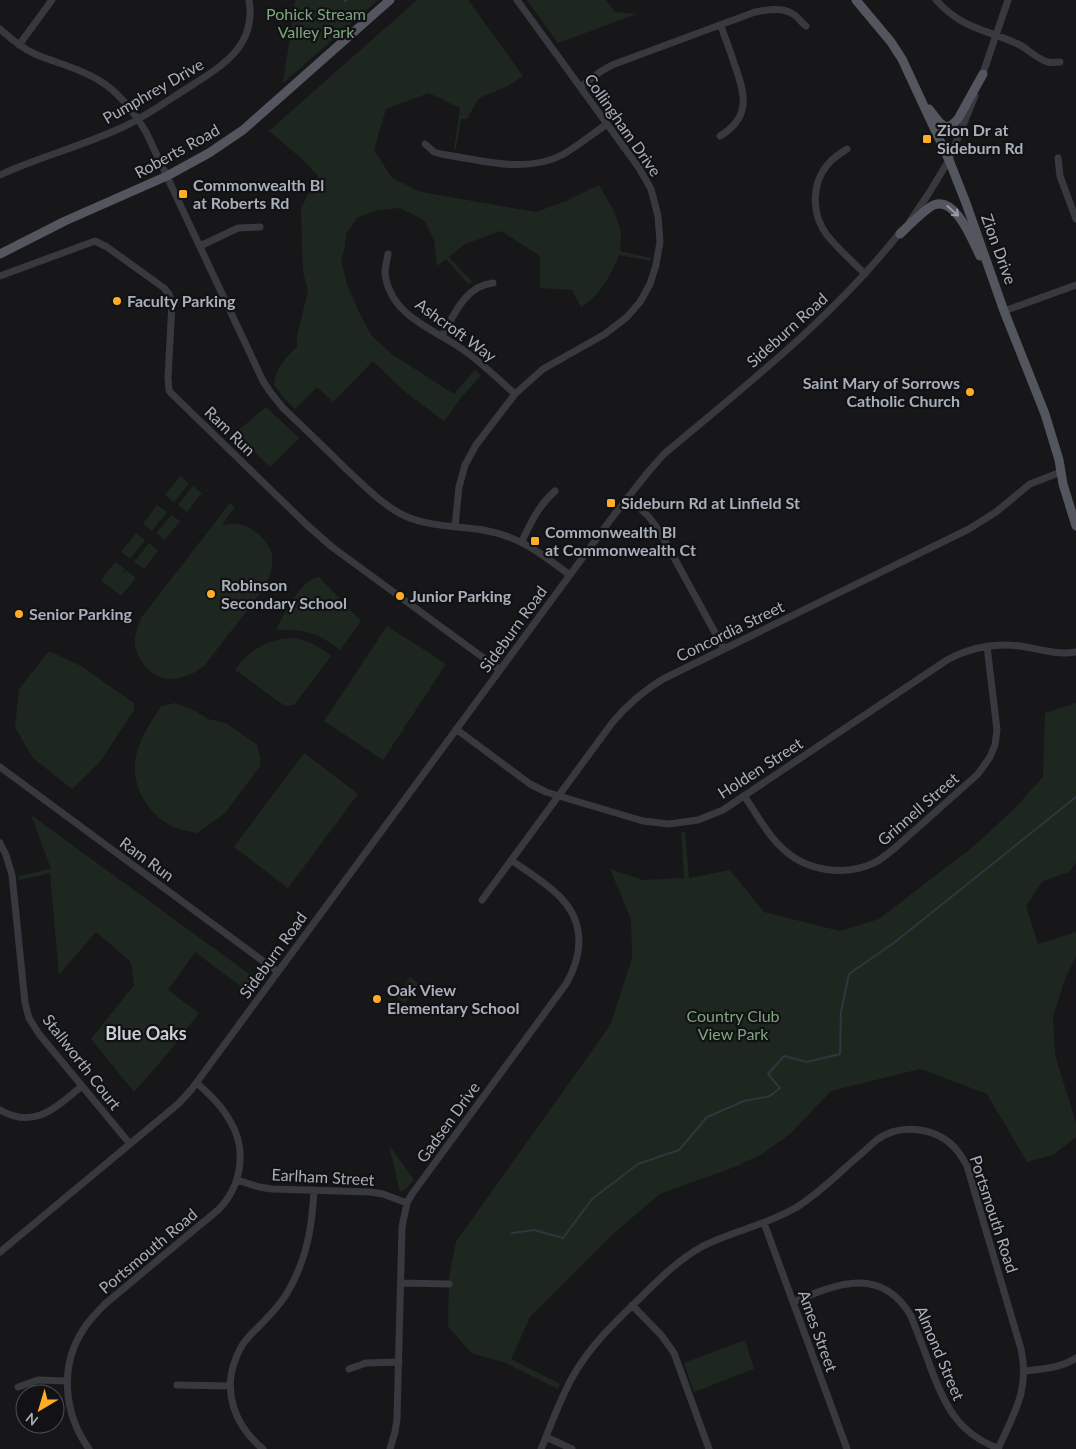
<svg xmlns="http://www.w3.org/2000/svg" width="1076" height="1449" viewBox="0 0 1076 1449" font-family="Lato,sans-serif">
<rect width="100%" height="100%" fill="#171719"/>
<!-- green -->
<path fill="#1e271f" d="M295,0H378L283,83L295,2Z
M417,0H468L523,76L508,86L479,98L467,119H461L456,149H454L460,108L429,93L386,109L374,150L392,178L421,192L536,212L566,201L599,185L615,213L621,232L620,251L651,258L650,261L619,255C611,275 600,296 581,307L572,290L540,288V256L501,231L465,244L449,257L472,282L469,285L446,259L437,266L434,239L424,220L400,208L378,210L357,218L346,234L345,247L341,260L347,284L358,310L371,335L393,355L454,394L475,370L481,375L460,399L444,421L404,391L373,361L333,402L317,387L295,409L284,398L274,385C275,369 285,358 297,347V336L308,291L303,272L301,208L318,176L302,159L269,131Z
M527,0H606L615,12L637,14L558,43Z
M266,407L299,438L270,467L235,433Z
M180,476L189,483L174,502L165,495Z
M193,486L202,493L187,512L178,505Z
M230,503L235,507L222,525C228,525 236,523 242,525C255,528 269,542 272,555C274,566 269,577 265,587L204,666C186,680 161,686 145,666C140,660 136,653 135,645C134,635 138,626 141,618Z
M157,505L167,512L152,531L143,524Z
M171,515L180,521L165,540L156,533Z
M136,533L145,540L130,559L121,552Z
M149,543L158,550L144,569L134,562Z
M115,562L125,569L121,575L126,570L136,578L121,596L101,580Z
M319,577L361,621L340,650C318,633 303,629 276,630C285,613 299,581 319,577Z
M387,626L446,664L383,760L324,721Z
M294,638C309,641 319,646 331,656L294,705L285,706L235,670C249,649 268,639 294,638Z
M49,651L81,666L134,703V710L100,762L72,789L33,758L15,727L19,689Z
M176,703L195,711L208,719L226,723L257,745L260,757V766L225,813L197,833C192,832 187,831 182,830C153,822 132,791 135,762C138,741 150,723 161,706Z
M1076,703V863L1069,872L1043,881L1026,906L1038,944L1076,932V957L1065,979L1053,1016L1055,1055L1076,1123V1137L1053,1155L1027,1162L987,1094L920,1069L831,1091L791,1133L762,1154L737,1166L660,1194L613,1234L530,1317L511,1359L560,1384L558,1389L506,1363L471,1353L448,1326L449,1277L456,1242L608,1028L612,1020L632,958L631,919L610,869L643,880L684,878L681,832H685L689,878L730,870L764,912L840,931L879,919L974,846L1014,809L1043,777L1045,713Z
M304,753L358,794L288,888L234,847Z
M31,815L260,982L251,994L195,952L168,990L199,1013L168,1053L134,1092L91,1039L134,985L131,962L96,932L59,975L50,873L19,880L18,876L51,869Z
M410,977L419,984L405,1003L396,997Z
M389,1145L414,1180L406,1189L400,1192Z
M745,1340L754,1369L694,1392L684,1363Z"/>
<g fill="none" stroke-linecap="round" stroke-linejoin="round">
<!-- stream -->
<path stroke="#2c373e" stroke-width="2" d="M344,0L346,1
M512,1233L534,1230L563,1238L592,1199L638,1164L679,1150L707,1117L744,1101L770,1096L780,1088L768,1074L784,1056L807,1062L840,1054L841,1012L849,974L895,942L1076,797"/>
<!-- minor -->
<path stroke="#37393e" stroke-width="7" d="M936,0C962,29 985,29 1018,44C1028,49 1037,59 1048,62C1052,63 1056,62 1060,62
M0,29C10,38 22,48 35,54C56,63 80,68 100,81C120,93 134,112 146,132L263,381L271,393L283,408C304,428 325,448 346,469C365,486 382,505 405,516C430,527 457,526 483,530C520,536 541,554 570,575
M19,45L52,0
M981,79L1008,0
M580,87L600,72L612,65L755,12C767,10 782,7 793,14C798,17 802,23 806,26
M720,136C752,117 745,93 734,63C730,50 725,38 721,26
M425,144L434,152L441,154C480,160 525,174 562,155C578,146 592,134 607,124
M847,149C841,153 834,157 829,163C811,183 811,214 827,235C838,249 852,261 865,274
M1058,158L1060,176L1076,219
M0,175C39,157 82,146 121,128C145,117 167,101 189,87C222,66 257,46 249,0
M910,221L929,193L949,160L975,96
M200,246L238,228L260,227
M388,254C387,260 385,267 385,273C390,316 432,328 462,349C481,362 498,379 515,394
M0,276L95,241L107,247L164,288L169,294L172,302L168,378L169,390L171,393L307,525L332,547L500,670
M1004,311L1076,285
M442,336C454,315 465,286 493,283
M628,497L649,517L660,532L724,649
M455,527L459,487L465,465L476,445L515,394L543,369L605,334L627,317L640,302L650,284L656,265L660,242L658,216L651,189L639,168L517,0
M522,541C531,522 539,505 555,491
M456,729L530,784L546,792L579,802L643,821L669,824L698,820L723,810L947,660C971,647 998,642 1026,647C1043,650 1058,655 1076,652
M0,767L278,972
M745,797C756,813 766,833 781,847C805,871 843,877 874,863C882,859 889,853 896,847L978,774L990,757L995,745L997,730L987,646
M0,843L6,855L12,875L25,1003L29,1018L39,1034L130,1144
M482,900L612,723C627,705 643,691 663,679L969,529L996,512L1030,484L1061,472
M0,1110C35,1130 56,1107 82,1086
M237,1180L259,1187L272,1189L370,1192L383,1194L407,1203
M764,1223L847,1449
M0,1252L178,1104L191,1090L614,515L649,471L664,454C747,384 834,317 901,231
M401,1283L449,1284
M793,1302C837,1284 881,1265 911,1316C917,1332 924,1349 930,1366C944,1404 958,1434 998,1448
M632,1305L662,1336L674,1353L709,1449
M349,1369L366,1363L399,1362
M1025,1371C1042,1369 1061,1368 1076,1358
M177,1385L230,1386
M18,1387L38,1380L67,1381
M546,1437L572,1449
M89,1449C64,1414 59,1367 83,1330C89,1320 97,1312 105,1304L218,1210C241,1187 248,1150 230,1121C222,1106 209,1094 197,1083
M263,1449C235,1426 222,1392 236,1358C238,1353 240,1348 243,1344C249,1335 259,1327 266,1319C276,1309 285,1298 291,1286C308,1254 312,1225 314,1190
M390,1449L395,1432L397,1419L402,1227L407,1203L412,1194L566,984C583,955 585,923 561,898C547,883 528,872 511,860
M541,1449C551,1425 560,1399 573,1376C590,1346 614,1323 639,1299C659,1279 678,1260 703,1246C733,1231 767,1225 797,1207C818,1194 836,1176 855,1159C863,1153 870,1145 878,1139C903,1122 941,1128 959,1153C962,1157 965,1162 967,1166L1021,1349C1030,1390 1014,1413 998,1449"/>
<!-- major -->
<path stroke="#53565e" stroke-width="9" d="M856,0L891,42L902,59L949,160L966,203L1004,311L1045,414L1059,460L1063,484L1076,526
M929,109L940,123L946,127L952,125L958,119L983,74
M900,234C909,225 919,215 930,207C954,191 972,240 980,256
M0,254L65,221L167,176L209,153L243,130L390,0"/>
</g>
<!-- one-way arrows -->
<defs><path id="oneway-shaft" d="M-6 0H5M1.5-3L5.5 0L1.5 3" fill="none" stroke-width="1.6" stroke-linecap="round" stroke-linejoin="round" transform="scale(1.25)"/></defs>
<use stroke="#979ca8" href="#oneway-shaft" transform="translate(953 211) rotate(42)"/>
<!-- markers -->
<g fill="#ffad29" stroke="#121214" stroke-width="2">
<rect x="922" y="134" width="10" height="10" rx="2.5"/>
<rect x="178" y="189" width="10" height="10" rx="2.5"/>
<circle cx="117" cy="301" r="5"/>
<circle cx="970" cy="392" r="5"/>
<rect x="606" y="498" width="10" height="10" rx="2.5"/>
<rect x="530" y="536" width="10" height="10" rx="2.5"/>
<circle cx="211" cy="594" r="5"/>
<circle cx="400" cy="596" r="5"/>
<circle cx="19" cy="614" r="5"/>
<circle cx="377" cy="999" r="5"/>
</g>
<g text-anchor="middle" stroke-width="4.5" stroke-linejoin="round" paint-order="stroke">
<!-- park labels -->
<g font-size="16" fill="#7da67e" stroke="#121214">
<text x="316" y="20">Pohick Stream<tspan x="316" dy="18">Valley Park</tspan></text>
<text x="733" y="1022">Country Club<tspan x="733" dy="18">View Park</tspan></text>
</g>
<!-- street labels -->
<g font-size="16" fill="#a8aeba" stroke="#121214">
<text transform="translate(153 91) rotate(-30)" y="6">Pumphrey Drive</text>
<text transform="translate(623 125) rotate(55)" y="6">Collingham Drive</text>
<text transform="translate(177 151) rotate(-29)" y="6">Roberts Road</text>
<text transform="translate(999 249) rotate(70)" y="6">Zion Drive</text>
<text transform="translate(456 330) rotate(36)" y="6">Ashcroft Way</text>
<text transform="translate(787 330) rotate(-42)" y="6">Sideburn Road</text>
<text transform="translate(230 431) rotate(44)" y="6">Ram Run</text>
<text transform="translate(513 629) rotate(-54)" y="6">Sideburn Road</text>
<text transform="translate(730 631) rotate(-26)" y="6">Concordia Street</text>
<text transform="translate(760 768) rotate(-33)" y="6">Holden Street</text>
<text transform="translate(918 809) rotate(-41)" y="6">Grinnell Street</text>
<text transform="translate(147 859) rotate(36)" y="6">Ram Run</text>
<text transform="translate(273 955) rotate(-54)" y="6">Sideburn Road</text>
<text transform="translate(82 1062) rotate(52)" y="6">Stallworth Court</text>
<text transform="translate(448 1122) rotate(-54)" y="6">Gadsen Drive</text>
<text transform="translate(323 1177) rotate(3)" y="6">Earlham Street</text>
<text transform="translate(994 1214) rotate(72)" y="6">Portsmouth Road</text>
<text transform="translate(148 1251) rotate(-40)" y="6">Portsmouth Road</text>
<text transform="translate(818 1331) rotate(70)" y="6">Ames Street</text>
<text transform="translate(940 1353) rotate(67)" y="6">Almond Street</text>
</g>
<!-- poi labels -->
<g font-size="16" font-weight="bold" fill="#a8aeba" stroke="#121214" text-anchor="start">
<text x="937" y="136">Zion Dr at<tspan x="937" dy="18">Sideburn Rd</tspan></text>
<text x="193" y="191">Commonwealth Bl<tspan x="193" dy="18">at Roberts Rd</tspan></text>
<text x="127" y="307">Faculty Parking</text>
<text x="960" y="389" text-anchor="end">Saint Mary of Sorrows<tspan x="960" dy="18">Catholic Church</tspan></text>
<text x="621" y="509">Sideburn Rd at Linfield St</text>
<text x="545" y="538">Commonwealth Bl<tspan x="545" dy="18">at Commonwealth Ct</tspan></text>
<text x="221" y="591">Robinson<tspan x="221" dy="18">Secondary School</tspan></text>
<text x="410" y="602">Junior Parking</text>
<text x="29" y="620">Senior Parking</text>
<text x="387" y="996">Oak View<tspan x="387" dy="18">Elementary School</tspan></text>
</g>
<!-- neighbourhood labels -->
<g font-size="18" font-weight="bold" fill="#c9cdd6" stroke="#121214">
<text x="146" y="1040">Blue Oaks</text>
</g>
</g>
<!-- north arrow -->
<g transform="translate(40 1409) rotate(218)"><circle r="24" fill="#121214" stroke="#4e5056"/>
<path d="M0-4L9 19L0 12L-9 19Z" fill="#ffad29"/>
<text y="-8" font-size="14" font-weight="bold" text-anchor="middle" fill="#a8aeba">N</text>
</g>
</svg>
